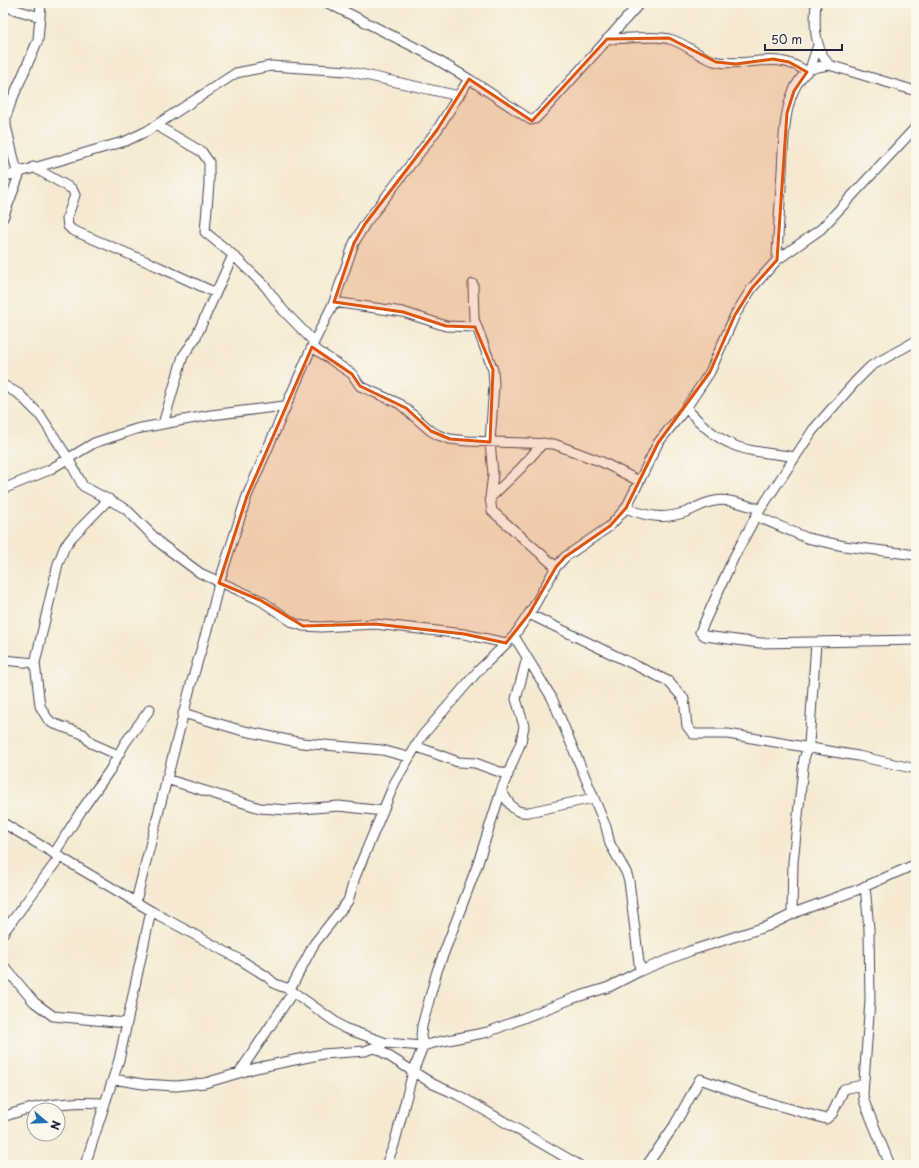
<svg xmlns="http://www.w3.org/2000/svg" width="919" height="1168" viewBox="0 0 919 1168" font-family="'Playpen Sans',sans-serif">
<rect width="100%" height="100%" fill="#fbf7ec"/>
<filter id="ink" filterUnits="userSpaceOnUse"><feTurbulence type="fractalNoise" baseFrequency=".025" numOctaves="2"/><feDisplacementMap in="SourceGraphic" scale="8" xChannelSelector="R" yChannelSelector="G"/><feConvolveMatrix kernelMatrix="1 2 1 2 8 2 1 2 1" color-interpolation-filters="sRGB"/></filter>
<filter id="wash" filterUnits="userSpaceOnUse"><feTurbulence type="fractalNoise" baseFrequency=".012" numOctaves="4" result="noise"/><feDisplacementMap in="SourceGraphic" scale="16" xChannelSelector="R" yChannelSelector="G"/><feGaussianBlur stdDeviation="0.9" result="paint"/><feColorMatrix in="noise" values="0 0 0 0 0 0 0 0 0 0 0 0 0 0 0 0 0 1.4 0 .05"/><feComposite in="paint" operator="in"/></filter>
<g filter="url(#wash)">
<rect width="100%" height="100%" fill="#f5e9d2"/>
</g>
<g filter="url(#ink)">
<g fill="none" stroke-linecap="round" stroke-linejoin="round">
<!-- street casing -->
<g stroke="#424052" stroke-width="11">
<path id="street" d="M328,3L424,52L469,79L531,120L535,119L545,109L640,3
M816,3C814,25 814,47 829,65L916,91
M3,6L40,17
M607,39C623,39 656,35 669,39C687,43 700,59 718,62C752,67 776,50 807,72
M810,69L818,45
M156,125L202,152L209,162V184L205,232L233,255L265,286L283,310L314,342
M33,167L72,189L75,195L67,218L68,226L72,230L157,266L216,293
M17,172L6,126V117L11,102L38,40L41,3
M3,177L126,141L147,131L236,73L271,66L347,71L459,96
M3,218L21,170
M777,260C778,231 780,201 782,171C784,141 782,91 809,70C814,67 823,66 829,65
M473,284L474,319L493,370L494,385L490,442L493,474L490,498L492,511L556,567
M334,302L403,312L446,326L475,327
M916,341L871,366L856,381L813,430L756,516L733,559L700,632L705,636L760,643L916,640
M312,347L352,374L360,386L400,404L431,431L438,435L450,439L467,441L554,444L602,462L639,481
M3,385L19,394L40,415L68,458L83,486L126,509L161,544L200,573L260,600L294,623L303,626L321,627L375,624L464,634L506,643
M686,408C699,422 712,435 729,443C748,453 774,453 795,457
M163,424L183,356L195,339L233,255
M3,489L49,470L94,443L136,429L211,415L284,406
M490,498L521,468L543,443
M109,499L73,536L65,546L58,564L35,663L40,706L47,718L52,723L83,734L91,743L118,755
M626,508C647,517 666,520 689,511C697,507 706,502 715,501C729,498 747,506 760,509
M756,516L807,538L844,546L916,555
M529,614L668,681L684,699L687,726L693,734H728L858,756L916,769
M514,636L552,698L606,827L610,844L626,872L629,881L640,971
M3,660L35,663
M183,713L240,730L268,736L302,743L382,750L408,757
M415,746L458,762L475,763L508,775
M166,779L260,808L288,810L339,806L383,811
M501,791C510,803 512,814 529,812L593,798
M3,823L151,911L239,959L266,976L275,984L289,989L344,1028L386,1043L423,1046L438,1042L488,1032L574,998L609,987L640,971L690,951L768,926L799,911L857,890L916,864
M54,854L81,811L110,770L125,743L150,709
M865,886L869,929L870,1001L863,1094L864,1101L890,1165
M136,901L191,684L211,616L219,583L247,496L314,342L334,302L354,243L365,224L437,130L469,79
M792,914L793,862L804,759L809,744L816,643
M3,933L59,858
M3,965L34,1002L53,1016L126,1023
M289,989L293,984L314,944L348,901L355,877L395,782L422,736L478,671L514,636L534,606L556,567L565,557L610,526L626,508L658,443L686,408L710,372L735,315L752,288L777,260L821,229L916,127
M376,1048L433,1084L458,1095L579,1165
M239,1073L293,992
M113,1079L143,1084L176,1086L205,1083L256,1068L323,1054L365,1051L386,1043
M3,1117C36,1104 70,1101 105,1103
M85,1165L119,1060L151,911
M386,1165L394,1145L413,1072L423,1046L421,1036L422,1026L437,971L477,866L501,791L521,742L524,726L516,699L527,658
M647,1165L674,1126L700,1079L756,1099L826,1119L832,1114L844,1089L862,1085"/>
</g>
<!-- street -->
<use href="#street" stroke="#fff" stroke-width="9"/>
</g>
</g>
<!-- marked area -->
<path fill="#de560e" fill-opacity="0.2" stroke="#de560e" stroke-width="3" stroke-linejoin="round" d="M669,38L716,62L736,64L773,59L789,62L807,72L794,91L787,113L777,260L752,288L735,315L710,372L658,443L626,508L610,526L565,557L556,567L529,614L506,643L464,634L375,624L303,626L260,600L219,583L247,496L312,347L352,374L360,386L406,408L431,431L450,439L490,442L493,370L475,327L446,326L403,312L334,302L354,243L365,224L437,130L469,79L532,121L607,39Z"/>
<!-- margin -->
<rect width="919" height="1168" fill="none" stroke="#fbf7ec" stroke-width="16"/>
<!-- north arrow -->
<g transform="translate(46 1122) rotate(109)"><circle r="19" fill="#fbf7ec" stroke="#a4a2a5"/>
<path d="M0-3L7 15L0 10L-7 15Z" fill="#1f6fb2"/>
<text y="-6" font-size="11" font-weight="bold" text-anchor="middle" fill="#22223b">N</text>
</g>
<!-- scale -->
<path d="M765 44v6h77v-6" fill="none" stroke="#22223b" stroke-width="2"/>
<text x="771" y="44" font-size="12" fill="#22223b" stroke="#fbf7ec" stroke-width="3" paint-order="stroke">50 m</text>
</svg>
